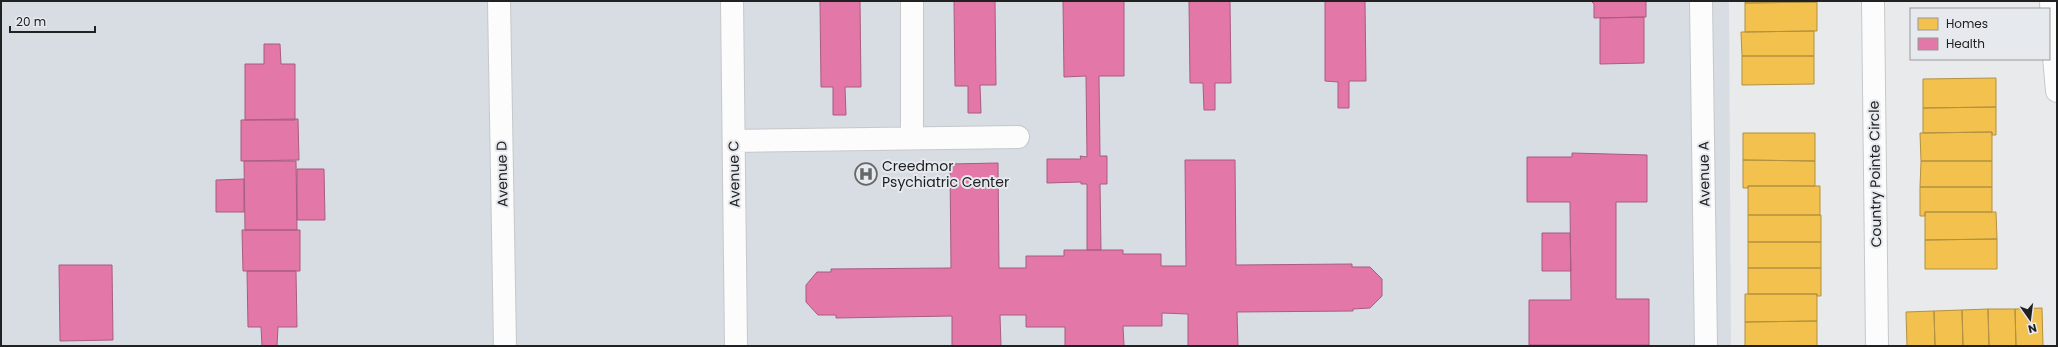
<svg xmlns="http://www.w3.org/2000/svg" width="2058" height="347" viewBox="0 0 2058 347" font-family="Poppins,sans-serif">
<rect width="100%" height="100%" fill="#e8eaec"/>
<!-- built -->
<path fill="#d8dce3" d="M1,1H1729L1731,346H1Z"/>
<!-- homes -->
<path fill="#f2c14e" stroke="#b39141" d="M1745,1H1817V2L1745,3Z
M1817,2V31L1745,32V3Z
M1814,31V56H1742L1741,32Z
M1742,56H1814V84L1742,85Z
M1996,78V107L1923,108V79Z
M1996,107V135H1992V132L1923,133V108Z
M1992,132V161H1921L1920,133Z
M1743,133H1815V161L1743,160Z
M1743,160L1815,161V186H1748V188H1743Z
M1921,161H1992V187H1920Z
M1748,186H1820V215H1748Z
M1920,187H1992V212H1925V216H1920Z
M1925,212H1996L1997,239L1925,240Z
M1748,215H1821V242H1748Z
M1997,239V269H1925V240Z
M1748,242H1821V268H1748Z
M1748,268H1821V296H1817V294H1748Z
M1745,294H1817V321L1745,322Z
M2042,308L2043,346H2016L2015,309Z
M1988,309H2015L2016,346H1989Z
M1988,309L1989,346H1963L1962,310Z
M1962,310L1963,346H1935L1934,311Z
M1934,311L1935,346H1907L1906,312Z
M1817,321V346H1745V322Z"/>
<!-- health -->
<path fill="#e377a8" stroke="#a85d80" d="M820,1H860L861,87H845L846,115H833V87H821Z
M954,1H995L996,85H980L981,113H968V86H955Z
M1063,1H1124V76H1099L1100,156H1107V184H1100L1101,250H1087V184H1081V182L1047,183V159H1081L1080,156L1087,157L1086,76L1064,77Z
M1189,1H1230L1231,83H1215V110H1204L1203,83H1190Z
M1325,1H1365L1366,81H1349V108H1338V82L1325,81Z
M1591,1H1646V17L1594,18V4Z
M1644,17V63L1600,64V18Z
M264,44H280L281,64H295V120H245V64H264Z
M298,119L299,160L241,161V120Z
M1572,153L1647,155V202H1616V299H1649V345H1529V300H1571L1570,202H1527V157H1572Z
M1185,160H1235L1236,265L1352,264V267H1370L1382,279V296L1370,308L1353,309V311L1237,312L1238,346H1188V314L1162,313V326H1123L1124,346H1065V327H1026V315H1000L1001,346H952V316L836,318V315H818L806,302V285L817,272H831V269L951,268L950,164L998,163L999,268H1026V256H1064V250H1123V254H1161V266H1186Z
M244,161H296L297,230H245Z
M297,169H324L325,220H297Z
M244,179V212H216V180Z
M242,230H300V271H243Z
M1542,233H1570L1571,271H1542Z
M59,265H112L113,340L60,341Z
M247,271H296L297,327H278L277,346H262L261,327H248Z"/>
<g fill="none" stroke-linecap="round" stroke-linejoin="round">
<!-- minor casing -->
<g stroke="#c6c8ca" stroke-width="24">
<path id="minor" d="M499,1L505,346
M732,1L736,346
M912,1V138
M1701,1L1706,346
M1873,1L1877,346
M2051,1L2053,46L2057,91
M734,141L1018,137"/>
</g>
<!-- minor -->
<use href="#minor" stroke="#fcfcfc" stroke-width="22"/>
</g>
<!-- icons -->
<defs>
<g id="hospital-ring" transform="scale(1.15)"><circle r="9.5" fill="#e6e9ee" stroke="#666769" stroke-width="1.5"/><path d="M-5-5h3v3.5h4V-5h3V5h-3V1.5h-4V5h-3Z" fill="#666769"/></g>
</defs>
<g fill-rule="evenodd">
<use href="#hospital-ring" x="866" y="174"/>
</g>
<g text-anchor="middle" stroke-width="4" stroke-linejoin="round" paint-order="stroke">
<!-- poi labels -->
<g font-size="14" fill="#202122" stroke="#e6e9ee" text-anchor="start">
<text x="882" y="171">Creedmor<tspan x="882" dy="16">Psychiatric Center</tspan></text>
</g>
<!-- street labels -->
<g font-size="14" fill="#202122" stroke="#e6e9ee">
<text transform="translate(502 174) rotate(-91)" y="5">Avenue D</text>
<text transform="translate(734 174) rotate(-91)" y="5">Avenue C</text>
<text transform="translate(1704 174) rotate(-91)" y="5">Avenue A</text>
<text transform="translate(1875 174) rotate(-91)" y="5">Country Pointe Circle</text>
</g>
</g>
<!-- border -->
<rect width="2058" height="347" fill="none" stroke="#202122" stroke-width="4"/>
<!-- legend -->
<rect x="1910" y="8" width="140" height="52" fill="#e6e9ee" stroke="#97999c"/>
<rect x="1918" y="18" width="20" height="12" fill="#f2c14e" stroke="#97999c"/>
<text x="1946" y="28" font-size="12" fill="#202122">Homes</text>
<rect x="1918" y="38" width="20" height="12" fill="#e377a8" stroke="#97999c"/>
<text x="1946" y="48" font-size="12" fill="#202122">Health</text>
<!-- north arrow -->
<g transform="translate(2030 319) rotate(166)" stroke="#e6e9ee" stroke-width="3" paint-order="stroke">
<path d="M0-3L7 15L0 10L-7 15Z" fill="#202122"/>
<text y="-6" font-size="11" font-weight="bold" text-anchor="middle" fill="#202122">N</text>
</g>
<!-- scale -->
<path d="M10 26v6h85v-6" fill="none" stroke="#202122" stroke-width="2"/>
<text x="16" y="26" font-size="12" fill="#202122" stroke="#e6e9ee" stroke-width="3" paint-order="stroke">20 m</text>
</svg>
